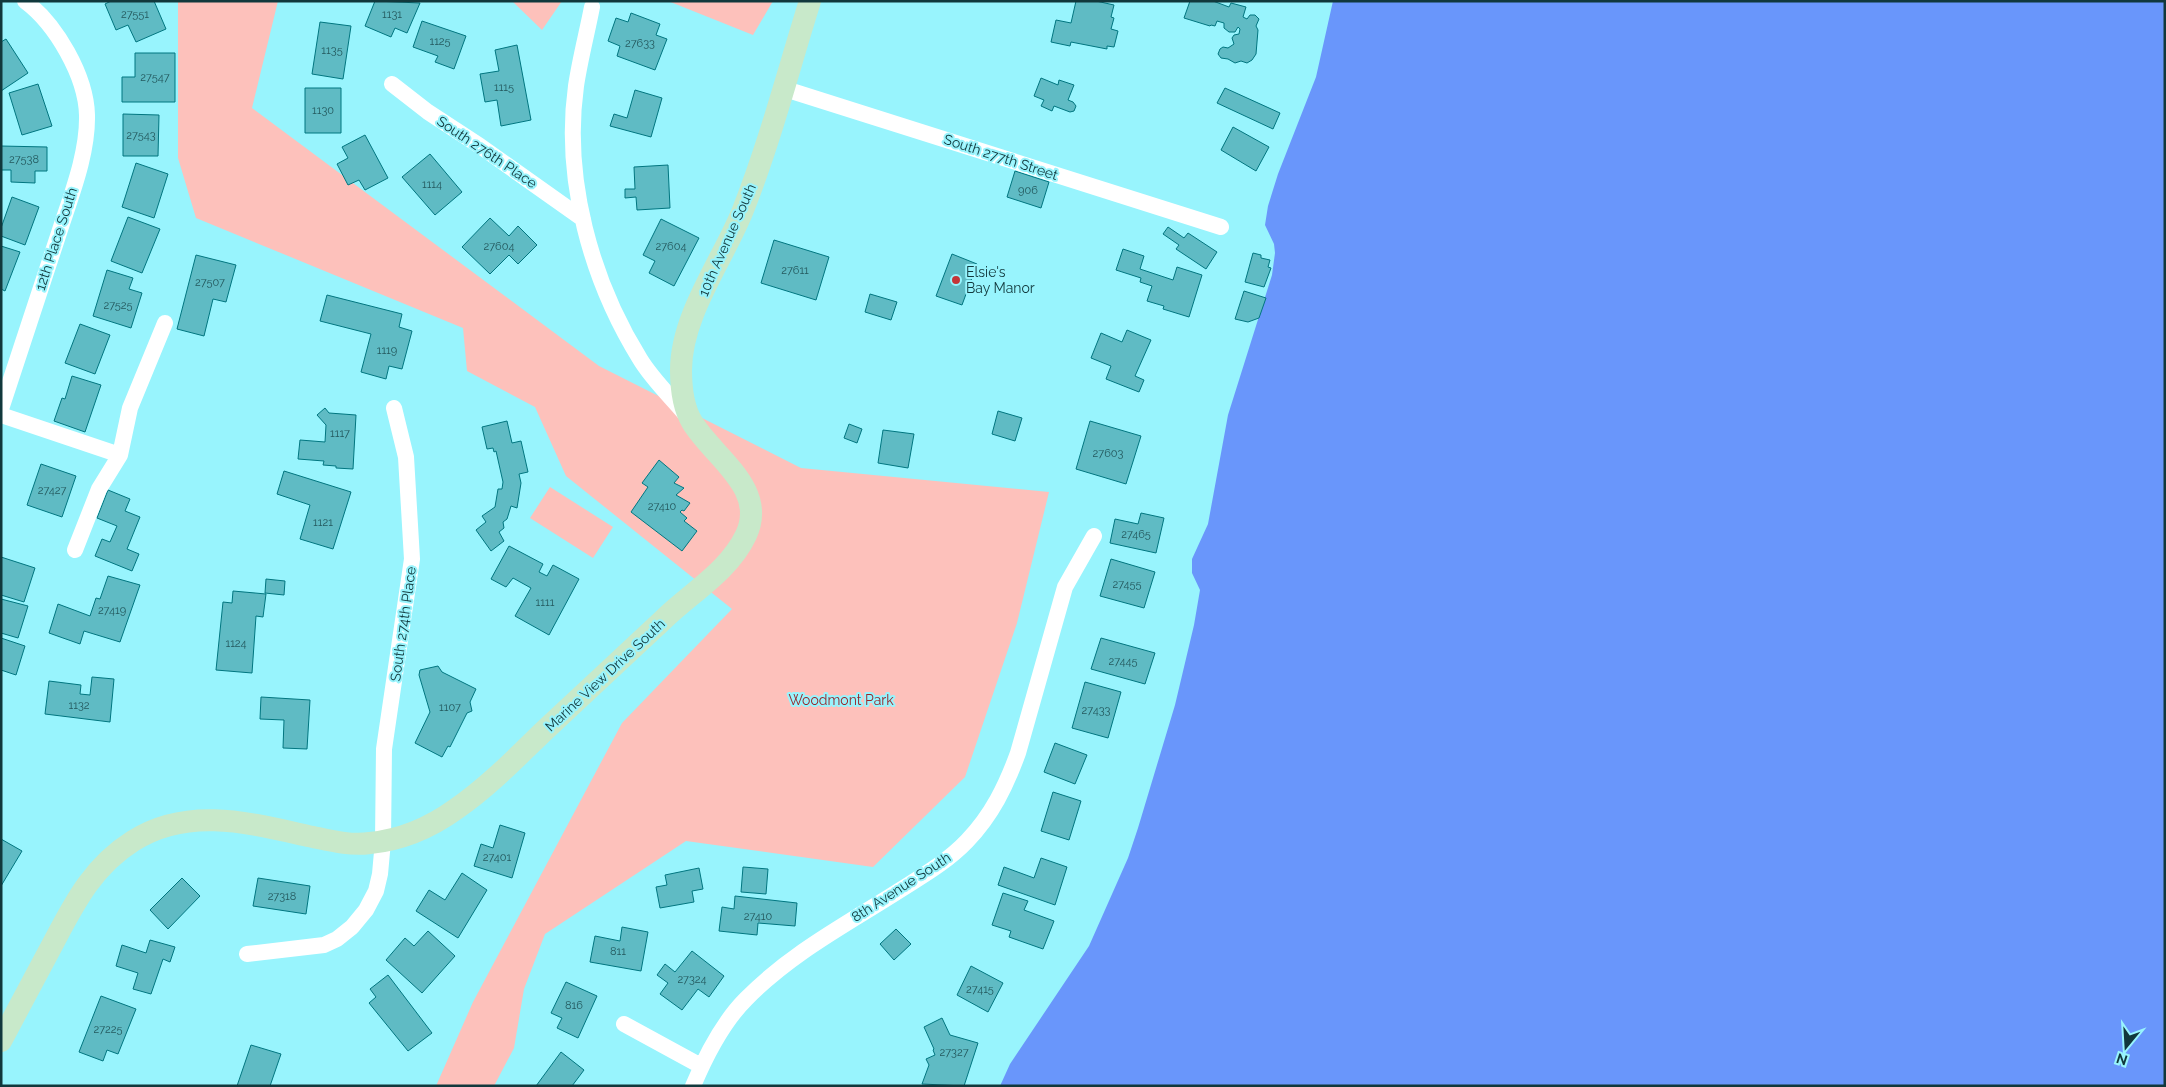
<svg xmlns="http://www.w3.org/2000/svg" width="2166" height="1087" viewBox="0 0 2166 1087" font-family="Raleway,sans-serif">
<rect width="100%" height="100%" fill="#98f4fd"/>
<!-- green -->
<path fill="#fdc1bb" d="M178,1H278L252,108L599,366L801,468L1049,492L1017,623L965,777L873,867L686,841L545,934L524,989L514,1048L494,1086H436L473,1002L622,723L732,609L566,476L535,407L467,371L463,328L196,218L178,158Z
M512,1H562L542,30Z
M668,1H773L753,35Z
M550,487L613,527L593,558L530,518Z"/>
<!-- water -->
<path fill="#6996fb" d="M1333,1H2165V1086H1000L1010,1064L1089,946L1128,858L1138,828L1175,705L1194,625L1200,590L1192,573V559L1208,524L1228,415L1272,275L1275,253L1274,244L1265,225L1268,206L1278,174L1316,77Z"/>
<!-- building -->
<path fill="#5fbbc4" stroke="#017680" d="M111,1H154L166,29L136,42L128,25L116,30L105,4Z
M375,1L420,3L407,33L395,28L391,37L365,26Z
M1076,1H1096L1114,5L1111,17L1114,18L1111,29L1118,31L1114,47L1107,46V49L1071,42L1070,46L1051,42L1056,20L1071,23Z
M1190,1H1213L1229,7L1231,3L1246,7L1243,17L1247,19L1250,15H1255L1259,19L1256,26L1258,30L1256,54L1252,60L1247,63L1241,61L1235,63L1228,59L1221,58L1218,54L1220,49L1223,47L1228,48L1234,44L1232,38L1234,35L1239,34L1240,29L1238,27L1235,32H1229L1224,28V23L1217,21L1215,26L1211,25L1210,26L1184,18Z
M631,13L660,24L656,35L667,39L655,70L617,56L620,46L608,41L616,18L628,22Z
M422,21L466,36L454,69L435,62L438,56L413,47Z
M320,22L351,26L343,79L312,74Z
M6,39L28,73L1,91V42Z
M517,45L531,120L501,126L497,100L485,102L480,74L499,71L495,50Z
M135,53H175V102H122V77H135Z
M1041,78L1058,85L1059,80L1074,85L1068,100L1073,102L1076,106L1074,111L1070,112L1054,106L1052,111L1041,106L1044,100L1034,96Z
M38,84L52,126L22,135L9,93Z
M305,88H341V133H305Z
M1225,88L1280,113L1273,129L1217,103Z
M635,90L662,98L651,137L610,126L614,114L627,118Z
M123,114L159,115L158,156H123Z
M1233,127L1269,147L1256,171L1221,150Z
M365,135L388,178L365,190L359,180L348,185L337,164L348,158L342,147Z
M1,146L47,147V171H35V183L11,182V170H1Z
M430,154L462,192L435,215L402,177Z
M136,163L168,174L154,218L122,207Z
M668,165L670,208L637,210L636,197L625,198V189H635L634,167Z
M1015,171L1049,182L1041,208L1007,197Z
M12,197L39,207L25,245L1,236V228Z
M128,217L160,229L142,273L111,261Z
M490,218L509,236L518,226L537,245L518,264L509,255L490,274L462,247Z
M661,219L699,238L674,286L649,273L655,261L643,255Z
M1168,227L1184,238L1188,233L1217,252L1206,269L1176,249L1179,245L1163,234Z
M774,240L829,257L816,300L761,283Z
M1,246L20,252L5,291L1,289Z
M1123,249L1144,256L1140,269L1173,280L1177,267L1202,275L1189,317L1163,309L1164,306L1147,301L1152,286L1140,282L1141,278L1116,270Z
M1253,253L1261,255V258L1270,260L1268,267L1271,268L1264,287L1245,282Z
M952,254L977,264L962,305L936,296Z
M196,255L236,265L226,302L213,299L204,336L177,329Z
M107,270L133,278L129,289L142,293L131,328L93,316Z
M1244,291L1266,298L1259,318L1248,322L1235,319Z
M870,294L897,302L891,320L865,312Z
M327,295L402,314L399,327L412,331L402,369L389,366L386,379L361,372L371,334L320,321Z
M80,324L110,335L95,374L65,363Z
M1127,330L1151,340L1135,376L1144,380L1139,392L1106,379L1111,366L1091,358L1101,333L1122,342Z
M72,376L101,385L85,432L54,421L62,398L65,399Z
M325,408L329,413L356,415L353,469L336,468V466L323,465L324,461L298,459L300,440L325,442L326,425L317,415Z
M998,411L1022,418L1015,441L992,434Z
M507,421L512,443L521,441L528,472L519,474L521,483L517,508L511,506L507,519L503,522L504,528L499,532L504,541L491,551L476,530L486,522L482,516L495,507L498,489H502L503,482L496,451L494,452L493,448L487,449L482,427Z
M1090,421L1141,436L1126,484L1076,469Z
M849,424L862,429L857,443L844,438Z
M883,430L914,434L908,468L878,463Z
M659,460L679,477L674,483L684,488L676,495L690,503L684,511L682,510L680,512L687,518L684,521L697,531L682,551L631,512L648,487L642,483Z
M41,464L76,476L62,517L27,505Z
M284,471L351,492L333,549L300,539L310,505L277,494Z
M108,490L130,499L125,511L140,517L127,549L139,554L132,571L95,556L102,539L110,542L117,526L97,518Z
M1141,513L1164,518L1156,553L1110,543L1115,519L1138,524Z
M509,546L543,564L539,572L547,576L553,565L579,579L549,635L515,616L531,588L513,578L506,587L491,579Z
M1,557L35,568L24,602L1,595Z
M1111,559L1155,572L1144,608L1100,596Z
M108,576L140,585L120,642L84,631L80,644L49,633L58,604L90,616L96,598L100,599Z
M266,579L285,581L284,595L265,593Z
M233,591L266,594L263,617L256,616L252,673L216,670L223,602L232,603Z
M1,599L28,606L18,638L1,633Z
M1,638L25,646L16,675L1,670Z
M1101,638L1155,653L1145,684L1091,669Z
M438,666L442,672L476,689L470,702L472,711L467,713L450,747L448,746L442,757L415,743L430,712L419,675L420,670Z
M92,677L114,679L110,722L45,714L49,681L81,685L80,694L90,695Z
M1085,682L1121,692L1108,738L1072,728Z
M261,697L310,700L307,749L283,748L284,720L260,719Z
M1055,743L1087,755L1075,784L1044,772Z
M1053,792L1081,801L1069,840L1041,831Z
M500,825L525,833L512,878L474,866L481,844L493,848Z
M1,839L22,851L1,886Z
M1041,858L1067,867L1055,905L998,885L1004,867L1034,878Z
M743,867L768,869L766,894L741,892Z
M699,868L703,889L692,891L694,902L660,908L656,887L667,885L665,875Z
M462,873L487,890L458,938L416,911L429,890L445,900Z
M182,878L200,896L168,929L150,910Z
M258,878L310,886L306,914L253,906Z
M1003,893L1028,901L1024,910L1054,921L1043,949L1009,937L1011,931L992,925Z
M735,896L797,903L795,926L758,923L757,935L719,931L722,907L734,909Z
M622,927L648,932L641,971L590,962L595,936L620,941Z
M896,929L911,944L894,960L880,944Z
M428,931L455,956L422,993L386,960L405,938L414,946Z
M150,940L175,947L170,962L163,959L151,994L133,989L138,973L116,966L122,945L146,953Z
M692,951L724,976L709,997L698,989L682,1010L660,994L668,983L657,975L665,964L675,972Z
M971,966L1003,983L988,1012L957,995Z
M388,975L432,1033L408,1051L369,1003L376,997L370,989Z
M566,982L597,996L578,1038L557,1028L562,1018L551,1013Z
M101,996L136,1009L118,1054L107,1050L103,1061L79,1052Z
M942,1018L950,1035L978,1043L964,1086L922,1084L929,1065L926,1059L935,1055L933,1050L934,1049L924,1027Z
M251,1045L281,1054L270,1086H237Z
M561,1052L584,1070L572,1086H536Z"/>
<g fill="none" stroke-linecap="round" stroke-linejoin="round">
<!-- street -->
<path stroke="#fff" stroke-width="16" d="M592,7C587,33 580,59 576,86C563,179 591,280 640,359C652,379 671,397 686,415
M392,84L428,112L480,146L583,219
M782,88L1221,227
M1,409C20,351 39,294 58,236C70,198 88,155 87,115C86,76 56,24 25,1
M1,415L120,455
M75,550L99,489L120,455L130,408L165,323
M247,954L324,945L337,939L352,927L366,910L376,891L380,874L383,841L384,749L412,559L406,457L394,408
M624,1024L701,1066
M693,1086C706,1055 722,1023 746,999C790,954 845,925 897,892C922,876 947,862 967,841C992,815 1006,786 1018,753L1065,587L1094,536"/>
<!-- secondary -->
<path stroke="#c8e9ca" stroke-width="22" d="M1,1041C17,1011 33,981 49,951C72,908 90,868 133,841C188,806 250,823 308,836C328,840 349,846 370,843C401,840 431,827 456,809C488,787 516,758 544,731C584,694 624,656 664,619C692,592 729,571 746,535C768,488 713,457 692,422C683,407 681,388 681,370C681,315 723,260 743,210C770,142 788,71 810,1"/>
</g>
<!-- markers -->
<circle fill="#c43538" stroke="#98f4fd" stroke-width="2" cx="956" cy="280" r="5"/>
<g text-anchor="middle" stroke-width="4" stroke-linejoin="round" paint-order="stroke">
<!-- number labels -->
<g font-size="11" fill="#24595e">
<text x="135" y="18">27551</text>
<text x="392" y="18">1131</text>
<text x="440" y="45">1125</text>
<text x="640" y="47">27633</text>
<text x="332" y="54">1135</text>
<text x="155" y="81">27547</text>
<text x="504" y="91">1115</text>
<text x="323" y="114">1130</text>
<text x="141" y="139">27543</text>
<text x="24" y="163">27538</text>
<text x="432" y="188">1114</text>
<text x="1028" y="194">906</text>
<text x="499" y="250">27604</text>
<text x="671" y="250">27604</text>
<text x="795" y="274">27611</text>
<text x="210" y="286">27507</text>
<text x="118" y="309">27525</text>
<text x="387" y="354">1119</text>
<text x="340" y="437">1117</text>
<text x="1108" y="457">27603</text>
<text x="52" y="494">27427</text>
<text x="662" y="510">27410</text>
<text x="323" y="526">1121</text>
<text x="1136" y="538">27465</text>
<text x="1127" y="588">27455</text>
<text x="545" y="606">1111</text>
<text x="112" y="614">27419</text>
<text x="236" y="647">1124</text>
<text x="1123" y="665">27445</text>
<text x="79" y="709">1132</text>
<text x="450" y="711">1107</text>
<text x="1096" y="714">27433</text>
<text x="497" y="861">27401</text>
<text x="282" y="900">27318</text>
<text x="758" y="920">27410</text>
<text x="618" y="955">811</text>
<text x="692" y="983">27324</text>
<text x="980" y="993">27415</text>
<text x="574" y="1009">816</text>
<text x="108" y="1033">27225</text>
<text x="954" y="1056">27327</text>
</g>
<!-- street labels -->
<g font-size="14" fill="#11383c" stroke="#98f4fd">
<text transform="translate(487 152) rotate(34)" y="5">South 276th Place</text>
<text transform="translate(1001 157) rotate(18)" y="5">South 277th Street</text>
<text transform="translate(56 239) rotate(-72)" y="5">12th Place South</text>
<text transform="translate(727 240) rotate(-66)" y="5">10th Avenue South</text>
<text transform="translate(403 624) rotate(-82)" y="5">South 274th Place</text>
<text transform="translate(605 675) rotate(-43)" y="5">Marine View Drive South</text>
<text transform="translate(901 887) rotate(-33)" y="5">8th Avenue South</text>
</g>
<!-- poi labels -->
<g font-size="14" fill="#11383c" stroke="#98f4fd" text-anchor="start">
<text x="966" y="277">Elsie's<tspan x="966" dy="16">Bay Manor</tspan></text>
</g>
<!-- park labels -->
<g font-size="14" fill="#982629" stroke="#98f4fd">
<text x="841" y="705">Woodmont Park</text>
</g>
</g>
<!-- border -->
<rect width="2166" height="1087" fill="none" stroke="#11383c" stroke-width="5"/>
<!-- north arrow -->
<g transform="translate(2126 1047) rotate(198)" stroke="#98f4fd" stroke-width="4" paint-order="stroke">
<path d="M0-4L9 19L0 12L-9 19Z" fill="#11383c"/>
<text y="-8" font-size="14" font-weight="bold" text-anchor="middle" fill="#11383c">N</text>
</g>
</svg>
